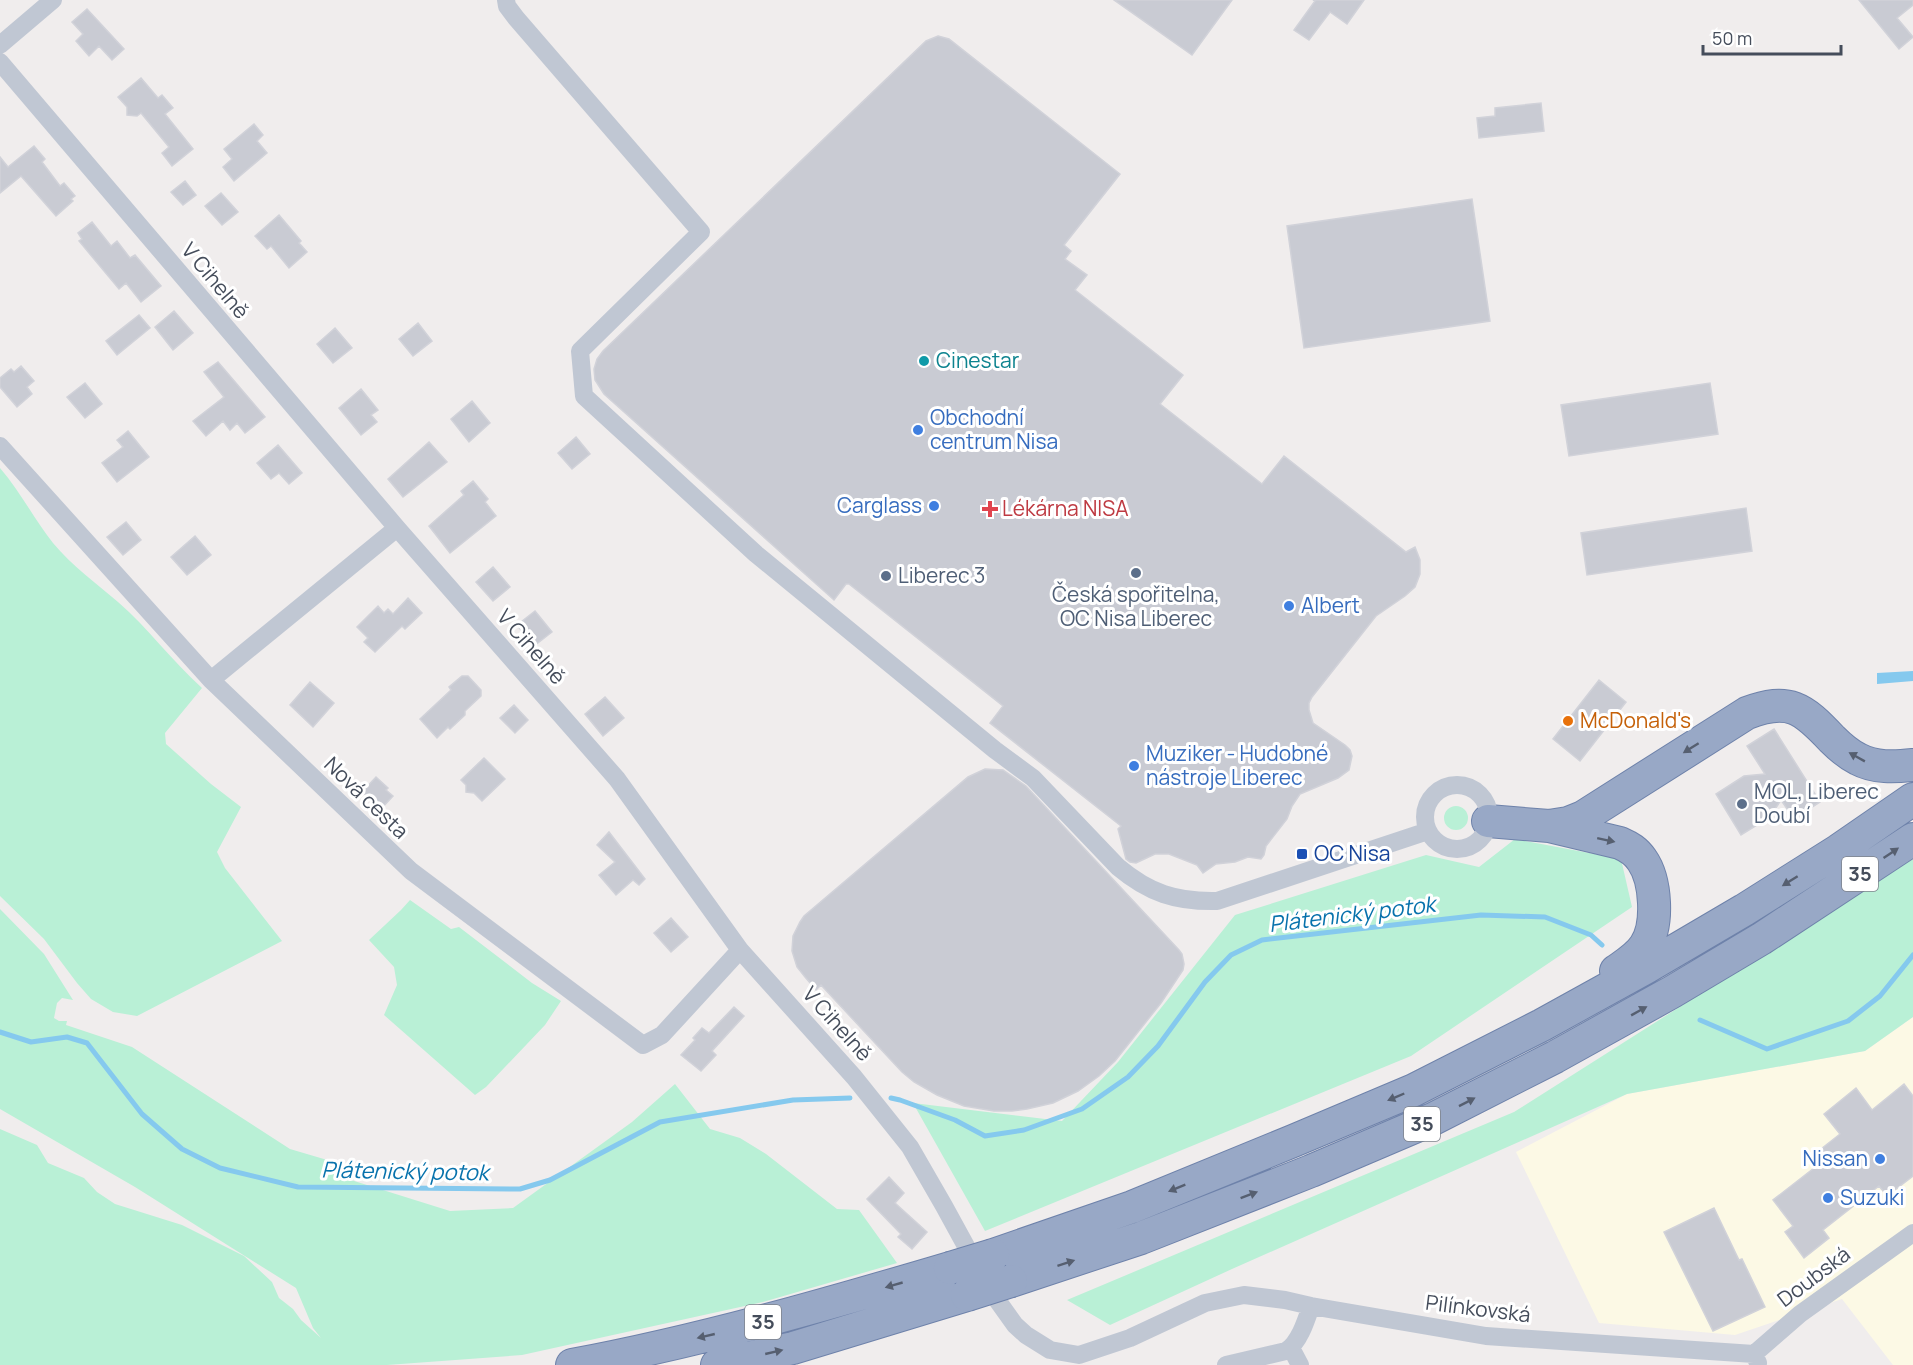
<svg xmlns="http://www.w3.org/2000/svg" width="1913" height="1365" viewBox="0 0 1913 1365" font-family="Manrope,sans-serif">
<rect width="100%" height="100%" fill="#f0eded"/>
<!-- commercial -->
<path fill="#fcf9e5" d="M1913,1017V1365H1893L1842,1299L1735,1335L1599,1323L1516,1152L1627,1094L1865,1051Z"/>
<!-- green -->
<path fill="#b9f0d6" d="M0,468C20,491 34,519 53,543C72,566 96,583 118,602C148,628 172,661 202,688L165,733L166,744L211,784L241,807L217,852L225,868L282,941L137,1016L113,1012L91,999L77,983L44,939L0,896Z
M1444 818a12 12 0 1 1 24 0a12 12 0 1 1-24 0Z
M1515,839L1621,859L1632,907L1411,1056L985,1231L913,1103L1062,1121L1118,1062L1235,915L1426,855L1479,867Z
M1913,859V1017L1865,1051L1627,1094L1232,1269L1110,1325L1067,1300L1514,1112Z
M410,900L451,929L459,927L532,983L561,1001L545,1025L486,1087L475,1095L384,1015L397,985L394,967L369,940L401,910Z
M0,909L44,954L73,1000L62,998L57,1003L54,1018L59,1021H67L66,1025L132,1047L290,1149L334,1162L335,1175L450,1211L513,1208L632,1122L675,1084L710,1129L740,1138L766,1154L837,1209L859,1210L897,1263L763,1302L522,1355L387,1365H0V1129L37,1145L48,1163L84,1178L97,1192L115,1204L182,1225L244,1256L272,1282L279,1298L293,1309L301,1320L321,1338L313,1328L296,1288L135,1187L0,1109Z"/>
<!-- water -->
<path fill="#85c9ee" d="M1913,671V681L1877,684V673Z"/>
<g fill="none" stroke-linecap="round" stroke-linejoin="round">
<!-- stream -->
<path stroke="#85c9ee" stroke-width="5" d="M1700,1020L1767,1049L1848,1021L1880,996L1913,955
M0,1032L31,1042L67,1037L87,1043L142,1114L182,1149L220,1168L298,1187L520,1189L550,1180L660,1122L793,1100L850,1098
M891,1098L900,1100L955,1120L985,1136L1024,1130L1082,1109L1128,1077L1158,1046L1205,982L1231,955L1262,940L1481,915L1545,917L1591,935L1602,945"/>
</g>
<!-- building -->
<path fill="#c9cbd3" stroke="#d1d2d9" stroke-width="1.5" d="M1114,0H1232L1192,55Z
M1313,0H1364L1347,24L1330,12L1309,40L1294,30L1315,1Z
M1859,0H1913V5L1897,18L1913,37L1899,49Z
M87,9L124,49L112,60L99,46L89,56L76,41L83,34L72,22Z
M938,36L949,39L1120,174L1064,245L1071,251L1065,259L1087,275L1075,290L1183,375L1160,404L1262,484L1284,456L1406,552L1415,547L1420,560V574L1415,587L1405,596L1376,616L1312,697L1309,703V710L1313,723L1345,745L1350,750L1352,756L1349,770L1338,778L1300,794L1292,806L1287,819L1266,846L1264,855L1261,859L1248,857L1235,862L1216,864L1203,873L1197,865L1169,854H1155L1136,863L1130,862L1126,859L1118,829L1121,826L990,723L1003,706L849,584H846L834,600L604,394L595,380L594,369L597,359L603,351L926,41Z
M141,78L158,98L162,95L173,108L165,114L193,149L172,166L162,153L169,147L141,113L137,116L127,115V107L118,97Z
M1541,103L1544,131L1479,138L1477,118L1495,116V108Z
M254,124L263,135L257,141L267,153L234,181L223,167L232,159L224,149Z
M34,146L45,159L42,162L60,186L64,183L75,196L71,199L73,201L56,216L21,176L0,193V157L8,167Z
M185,181L196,195L183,205L171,192Z
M221,193L238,212L222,225L205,206Z
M1472,199L1490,321L1304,348L1287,226Z
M279,215L301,241L299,243L307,252L289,268L271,246L267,249L255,236Z
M92,222L111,246L117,241L130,258L135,255L161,286L141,302L126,283L119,289L79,241L82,239L78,233Z
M174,311L193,333L173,350L155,327Z
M139,315L150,328L117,355L106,341Z
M418,323L432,341L413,356L399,339Z
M335,328L352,348L333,363L317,344Z
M218,362L265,417L245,433L237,423L230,430L223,421L206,436L193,421L224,397L204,372Z
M21,366L34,381L27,387L32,394L17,407L0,387V378L11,369L14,372Z
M85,383L102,404L85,418L67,397Z
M1710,383L1718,434L1569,456L1561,405Z
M361,389L378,410L371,415L377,422L361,435L339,408Z
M472,401L490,423L469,442L451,419Z
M128,431L149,457L117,482L102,463L123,447L117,440Z
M576,437L590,454L572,469L558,453Z
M429,442L447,462L403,497L388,479Z
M278,445L302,473L289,484L279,473L271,479L257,463Z
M473,481L488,499L485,502L496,516L450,553L429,526L464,495L461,491Z
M1746,508L1752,551L1587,575L1581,533Z
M126,522L141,540L123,555L107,537Z
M195,536L211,555L187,575L171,557Z
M493,567L510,587L493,601L476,582Z
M408,598L422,613L405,629L402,626L375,652L364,642L368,638L357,627L378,606L384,613L388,609L393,614Z
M535,611L552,632L534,646L517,625Z
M462,676H468L481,690V696L465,711V715L450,729L448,727L437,738L420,719L451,690L449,687Z
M1599,680L1626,702L1580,761L1553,739Z
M310,682L334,703L313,727L290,705Z
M605,697L624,718L603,736L585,714Z
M514,705L528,720L515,733L500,718Z
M1774,729L1820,802L1794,819L1781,800L1770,817L1741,835L1716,794L1744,776L1765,774L1747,746Z
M484,758L505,779L482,801L474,793L466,792V785L461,780Z
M985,769L1003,770L1026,786L1179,950L1182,954L1184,964L1183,970L1161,1003L1115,1061L1099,1076L1078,1091L1053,1103L1027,1109L1012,1111H994L964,1106L937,1095L914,1082L902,1072L821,985L816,990L805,977L797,967L792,951L793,936L800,922L804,916L968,777Z
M376,777L388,788L386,790L393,796L381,809L362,792Z
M609,832L645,879L639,885L633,880L616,895L599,875L615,862L597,845Z
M671,918L688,937L671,952L654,933Z
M734,1007L744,1016L712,1051L716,1055L701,1071L681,1055L695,1040L693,1038L702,1028L709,1033Z
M1904,1084L1913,1096V1176L1887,1196L1879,1186L1823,1230L1829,1238L1804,1258L1785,1232L1793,1226L1773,1200L1814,1168L1807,1160L1840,1134L1824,1114L1856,1088L1872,1110Z
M889,1177L904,1193L895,1203L927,1232L912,1249L898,1237L901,1234L867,1199Z
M1714,1208L1739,1260L1742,1259L1765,1307L1713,1331L1664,1232Z"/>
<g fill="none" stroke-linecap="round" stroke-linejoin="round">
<!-- trunk casing -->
<g stroke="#6e82aa" stroke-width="34">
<path id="trunk" d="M1488,821L1549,826L1620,843C1629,847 1636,851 1642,860C1656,880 1659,925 1645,946C1638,957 1626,964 1616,971
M1549,826L1568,823L1583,817L1747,713C1789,697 1803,708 1832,739C1840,747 1848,754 1858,759C1875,768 1894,767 1913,765
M993,1255L1132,1207L1293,1141L1414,1090L1542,1025L1647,967L1744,910L1839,850L1913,799
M1011,1281L1141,1238L1311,1171L1433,1119L1555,1057L1672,992L1761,939L1913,839
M572,1365C700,1341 825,1305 950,1268
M717,1365L793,1348L967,1295"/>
</g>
<!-- minor -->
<path stroke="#c0c7d3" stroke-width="18" d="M506,0L507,6L516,18L701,232L580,351L584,396L756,554L995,750L1033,778L1118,867C1149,893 1176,902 1217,901L1428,831
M0,45L53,0
M0,62L397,528L617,779L740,950L854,1077L910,1147L944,1206L990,1290L1015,1325L1026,1335L1050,1350L1079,1355L1130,1338L1205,1303L1244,1295L1285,1300L1311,1306L1486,1336L1754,1354
M0,446L211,680L411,871L643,1045L662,1035L740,950
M211,680L397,528
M1425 817a32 32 0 1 1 64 0a32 32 0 1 1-64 0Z
M1291,1348L1300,1365
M1758,1363L1754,1354L1800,1314L1913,1233
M1226,1365L1286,1351C1299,1343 1306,1321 1311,1306"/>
<!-- trunk -->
<use href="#trunk" stroke="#98a8c6" stroke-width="32"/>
<!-- trunk-bridge casing -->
<g stroke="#6e82aa" stroke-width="34" stroke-linecap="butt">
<path id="trunk-bridge" d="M950,1268L993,1255
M967,1295L1011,1281"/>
</g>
<!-- trunk-bridge -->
<use href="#trunk-bridge" stroke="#98a8c6" stroke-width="32"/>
</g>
<!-- one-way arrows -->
<defs><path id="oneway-solid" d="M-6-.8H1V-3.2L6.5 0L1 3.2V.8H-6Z" transform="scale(1.5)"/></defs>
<g fill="#565f70">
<use href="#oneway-solid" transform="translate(1691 748) rotate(148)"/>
<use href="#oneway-solid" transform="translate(1857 757) rotate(-151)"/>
<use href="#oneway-solid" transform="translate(1606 840) rotate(12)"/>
<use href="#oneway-solid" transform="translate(1891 853) rotate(-34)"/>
<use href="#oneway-solid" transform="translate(1790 881) rotate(148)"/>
<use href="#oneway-solid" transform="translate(1639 1011) rotate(-29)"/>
<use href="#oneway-solid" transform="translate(1396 1097) rotate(157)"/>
<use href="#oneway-solid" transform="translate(1467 1102) rotate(-27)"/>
<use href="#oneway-solid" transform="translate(1177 1188) rotate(158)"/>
<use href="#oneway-solid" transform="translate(1249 1195) rotate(-21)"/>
<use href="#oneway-solid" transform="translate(1066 1263) rotate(-18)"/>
<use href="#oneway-solid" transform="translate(894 1285) rotate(164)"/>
<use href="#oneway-solid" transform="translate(706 1336) rotate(167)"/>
<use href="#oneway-solid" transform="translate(774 1352) rotate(-13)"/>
</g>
<!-- markers -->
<circle fill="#0f9aa8" stroke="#fff" stroke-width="2" cx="924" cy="361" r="6"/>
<g fill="#3f7fe0" stroke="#fff" stroke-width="2">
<circle cx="918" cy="430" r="6"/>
<circle cx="934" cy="506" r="6"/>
<circle cx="1289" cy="606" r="6"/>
<circle cx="1134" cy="766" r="6"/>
<circle cx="1880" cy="1159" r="6"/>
<circle cx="1828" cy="1198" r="6"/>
</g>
<path fill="#e0444e" stroke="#fff" stroke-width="2" d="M987 500h6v6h6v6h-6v6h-6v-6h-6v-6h6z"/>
<g fill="#5c6f8a" stroke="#fff" stroke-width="2">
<circle cx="1136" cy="573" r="6"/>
<circle cx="886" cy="576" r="6"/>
<circle cx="1742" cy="804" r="6"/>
</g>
<circle fill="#e8710a" stroke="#fff" stroke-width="2" cx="1568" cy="721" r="6"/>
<rect fill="#1a4fb4" stroke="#fff" stroke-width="2" x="1296" y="848" width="12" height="12" rx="3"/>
<g text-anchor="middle" stroke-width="6" stroke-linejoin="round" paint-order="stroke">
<!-- shield labels -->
<g fill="#fff" stroke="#7d828c" stroke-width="1.5">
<rect x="1842" y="857" width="36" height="34" rx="4.5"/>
<rect x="1404" y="1107" width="36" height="34" rx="4.5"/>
<rect x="745" y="1305" width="36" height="34" rx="4.5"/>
</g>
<g font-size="20" font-weight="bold" fill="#454d5b">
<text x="1860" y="881">35</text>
<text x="1422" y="1131">35</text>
<text x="763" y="1329">35</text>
</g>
<!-- street labels -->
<g font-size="21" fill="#454d5b" stroke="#fff">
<text transform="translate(215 281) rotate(50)" y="7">V Cihelně</text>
<text transform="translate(531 647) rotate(49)" y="7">V Cihelně</text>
<text transform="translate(366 798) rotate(44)" y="7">Nová cesta</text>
<text transform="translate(837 1024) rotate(48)" y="7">V Cihelně</text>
<text transform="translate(1814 1277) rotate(-37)" y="7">Doubská</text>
<text transform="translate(1478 1309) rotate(7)" y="7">Pilínkovská</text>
</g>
<!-- culture labels -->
<g font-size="21" fill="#0d838f" stroke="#fff" text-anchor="start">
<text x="936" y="368">Cinestar</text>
</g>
<!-- shop labels -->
<g font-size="21" fill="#366cbe" stroke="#fff" text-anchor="start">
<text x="930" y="425">Obchodní<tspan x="930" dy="24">centrum Nisa</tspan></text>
<text x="922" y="513" text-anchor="end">Carglass</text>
<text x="1301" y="613">Albert</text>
<text x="1146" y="761">Muziker - Hudobné<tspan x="1146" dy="24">nástroje Liberec</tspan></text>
<text x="1868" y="1166" text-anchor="end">Nissan</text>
<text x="1840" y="1205">Suzuki</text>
</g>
<!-- health labels -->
<g font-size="21" fill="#be3a42" stroke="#fff" text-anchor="start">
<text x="1002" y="516">Lékárna NISA</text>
</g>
<!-- service labels -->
<g font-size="21" fill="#4e5e75" stroke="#fff" text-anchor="start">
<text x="898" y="583">Liberec 3</text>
<text x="1136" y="602" text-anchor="middle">Česká spořitelna,<tspan x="1136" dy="24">OC Nisa Liberec</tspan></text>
<text x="1754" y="799">MOL, Liberec<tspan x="1754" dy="24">Doubí</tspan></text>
</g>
<!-- food labels -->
<g font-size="21" fill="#c56008" stroke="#fff" text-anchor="start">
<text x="1580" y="728">McDonald's</text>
</g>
<!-- transit labels -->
<g font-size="21" fill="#164399" stroke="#fff" text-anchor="start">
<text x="1314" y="861">OC Nisa</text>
</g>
<!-- water labels -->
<g font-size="22" font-style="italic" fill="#0772ac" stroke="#fff">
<text transform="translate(1352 914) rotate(-7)" y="8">Plátenický potok</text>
<text transform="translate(405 1171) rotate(1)" y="8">Plátenický potok</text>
</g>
</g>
<!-- scale -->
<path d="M1703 45v9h138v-9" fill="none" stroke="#454d5b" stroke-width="3"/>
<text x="1712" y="45" font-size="18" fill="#454d5b" stroke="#ffffff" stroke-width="4.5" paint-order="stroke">50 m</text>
</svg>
